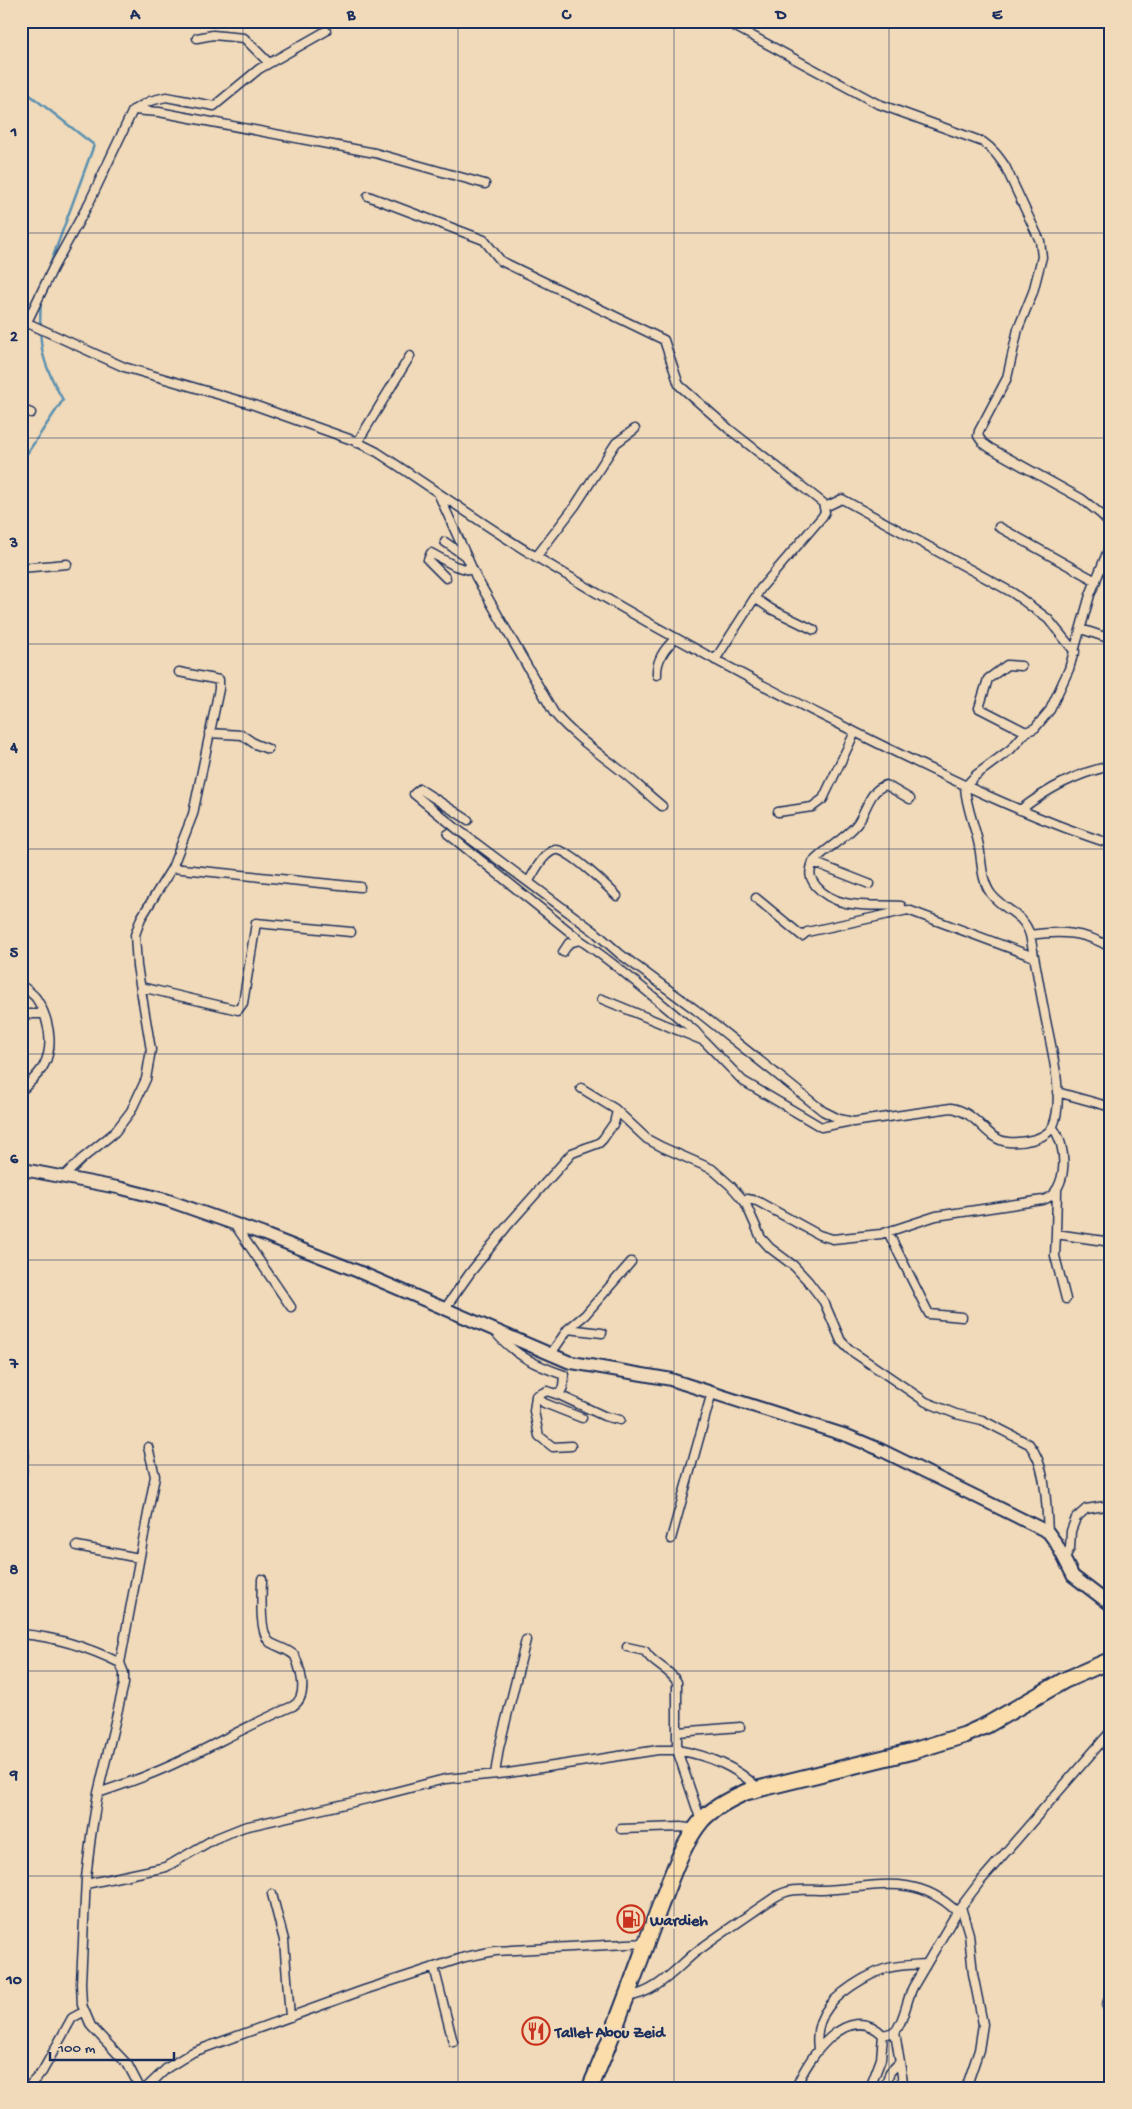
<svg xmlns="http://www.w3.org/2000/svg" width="1132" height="2109" viewBox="0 0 1132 2109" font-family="'Gochi Hand',sans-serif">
<rect width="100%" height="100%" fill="#f1dab9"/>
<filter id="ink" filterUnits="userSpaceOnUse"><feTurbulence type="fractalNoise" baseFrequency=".02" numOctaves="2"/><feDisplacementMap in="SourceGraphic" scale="10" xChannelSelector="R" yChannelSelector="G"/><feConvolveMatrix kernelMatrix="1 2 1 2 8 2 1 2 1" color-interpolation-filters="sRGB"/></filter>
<g filter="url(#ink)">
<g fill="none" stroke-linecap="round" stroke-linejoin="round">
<!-- stream -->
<path stroke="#5c91b1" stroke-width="2.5" d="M21,88L94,145L47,273
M21,458H24L63,400C41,361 38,345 41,300"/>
<!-- street casing -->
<g stroke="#1b2f5e" stroke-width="11">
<path id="street" d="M734,26L876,103L983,142C993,149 998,156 1005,166L1040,241L1042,257L1033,292L1018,329L1007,378L979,431L978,436L983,443L990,448L1082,499L1102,515L1111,525
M197,38L213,35L244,38L269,63
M133,110L159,112L375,153L485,184
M368,196L484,240L501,261L664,340L679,385L729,429L823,503L825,512L822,517L761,588L715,660
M21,320L124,367L251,404L355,441L377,452C431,487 483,525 538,558C647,624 758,685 873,741C950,779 1028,817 1111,844
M27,322L53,268L89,203L133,110L150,101L166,97L214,106L259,69L326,31
M21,409L31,413
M357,443L410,356
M438,493L476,577L554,713C572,734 593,749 615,766C631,778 646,793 662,806
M825,507L842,499L1013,593L1048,619L1075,652
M999,527L1096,581
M445,542L468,558
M536,557L575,506L616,443L635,429
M21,568L67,564
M446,578L428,560L431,553L455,566L473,571
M755,598L771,609L814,630
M1081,629L1111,639
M1021,666L1007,665L988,679L979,708L1026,732
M657,675C656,660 664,649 675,639
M209,733L242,735L255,744L268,749
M1020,810C1048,789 1076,773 1111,766
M778,812L812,807L823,799L855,732
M468,820L420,789L414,794L457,829L595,932L620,954L696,1010L823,1111L839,1119L853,1122L951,1108C978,1112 986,1140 1008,1142C1022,1143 1046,1140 1053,1126C1066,1097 1049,1040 1044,1010C1039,985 1035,960 1030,935C1023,912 1004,911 991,894C981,880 982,862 979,846C975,826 966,807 965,787L976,775L1011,749L1026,732L1035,728L1050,710L1069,669L1090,595L1111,543
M448,834L580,940
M813,862C826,848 845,839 857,824C867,810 869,790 886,785L910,799
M172,868L360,887
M528,882C535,872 542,854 555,850C567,847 608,887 617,896
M869,884L813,862C809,873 809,877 816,886C837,911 873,904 901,906L902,911
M756,898L802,936L807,932L908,910L1034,957
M1030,935C1060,931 1085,931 1111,948
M563,952L569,943L580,940C621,967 657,1001 695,1031L702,1039
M21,985C26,989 32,993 36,998C48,1016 55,1044 44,1065C40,1074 29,1083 21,1091
M141,987L238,1010L243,1003L256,923L351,932
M602,999L704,1041L743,1081L821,1127L847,1122
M21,1014H43
M581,1088L615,1109L647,1139L662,1147L712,1169L731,1186L745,1202
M1057,1092L1111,1107
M63,1177L83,1158L115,1132L131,1111L146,1079L151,1050L137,966L135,935L141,918L172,868L193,814L219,689V680L179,672
M1057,1190L1056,1234L1111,1242
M235,1225L291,1307
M888,1232L929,1314L962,1317
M1056,1234L1055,1256L1066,1299
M444,1310L470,1273L508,1225L572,1153L599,1143L603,1139L614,1123L617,1111
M568,1329L585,1315L631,1262
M495,1332C516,1356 535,1365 564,1375L563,1387L559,1395L604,1416L620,1420
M550,1355L568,1329L602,1333
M559,1395L547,1391L536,1396L544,1403L582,1418
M536,1396L534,1411L539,1436L553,1447L571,1446
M21,1444L24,1450L21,1482
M1048,1532C1046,1504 1047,1466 1029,1444L982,1420L956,1414L926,1402L850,1350L841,1341L824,1302L808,1281L794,1266L770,1248L761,1238L745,1202L747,1199L757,1201L819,1235L833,1239L881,1234L936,1216L1043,1200C1069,1192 1068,1144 1052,1127
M671,1539L712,1392
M77,1546L139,1558
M1064,1559L1070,1548L1071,1531L1076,1518L1086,1509L1111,1505
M21,1634C57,1637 88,1647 120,1663L124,1673V1684L98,1793L91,1836L86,1878L81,1983L82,2005L91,2026L128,2065L140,2088
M627,1647L645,1651C653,1665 669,1668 677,1682V1750C710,1756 735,1766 759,1789
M120,1663L155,1476L148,1447
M678,1732L740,1727
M1103,1740L1111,1749
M495,1774L499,1748L526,1640
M98,1793C125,1784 151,1775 176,1763C216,1744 253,1723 293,1706C309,1696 301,1671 295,1656C288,1649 280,1648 271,1643C258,1635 262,1593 262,1579
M621,1829L681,1827L696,1829
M86,1884L166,1867L214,1839L244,1827L371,1798L445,1779L508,1773L658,1750H677L701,1821
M272,1894L284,1940L290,2017
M961,1907L969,1934L973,1974L983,2024L979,2050L966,2088
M434,1967L453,2042
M1111,1990L1107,2005L1111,2007
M626,1997C657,1993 674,1970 696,1952C722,1933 749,1915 775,1897C791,1887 805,1890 823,1890C873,1888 916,1871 957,1912
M895,2032L904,2088
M818,2048C813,2014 837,1994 863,1979C871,1975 879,1970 888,1968C900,1965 913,1965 926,1964
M27,2088L42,2072L72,2018L85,2011
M146,2088L167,2068L193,2052L364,1990L465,1957L495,1951L646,1943
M796,2088C807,2058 848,2000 883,2035L895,2032C905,2019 906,2001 913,1987L957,1912L979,1883L1111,1731
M870,2088L881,2059L883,2035
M885,2088L890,2072L900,2062"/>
</g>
<!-- secondary casing -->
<g stroke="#1b2f5e" stroke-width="15">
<path id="secondary" d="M21,1169L120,1188L167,1200L263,1234L357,1271L569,1362L669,1379L848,1436L879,1449L1048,1532L1056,1543L1073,1576L1111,1605"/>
</g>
<!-- highway casing -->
<g stroke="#1b2f5e" stroke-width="19">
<path id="highway" d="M590,2088C616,2029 637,1967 660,1906C671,1878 682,1844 702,1820C714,1807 730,1799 746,1792L913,1751L965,1735L987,1725L1065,1680L1111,1660"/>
</g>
<!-- street -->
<use href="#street" stroke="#f1dab9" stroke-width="8"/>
<!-- secondary -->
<use href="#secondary" stroke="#f1dab9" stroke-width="11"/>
<!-- highway -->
<use href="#highway" stroke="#faddab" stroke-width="15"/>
</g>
</g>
<!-- grid -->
<path fill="none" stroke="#1b2f5e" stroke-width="1" stroke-opacity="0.55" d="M243,21V2088M458,21V2088M674,21V2088M889,21V2088M21,233H1111M21,438H1111M21,644H1111M21,849H1111M21,1054H1111M21,1260H1111M21,1465H1111M21,1671H1111M21,1876H1111"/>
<!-- icons -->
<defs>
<g id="fuel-ring" transform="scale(1.4375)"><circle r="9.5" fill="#f1dab9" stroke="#c8321e" stroke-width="1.5"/><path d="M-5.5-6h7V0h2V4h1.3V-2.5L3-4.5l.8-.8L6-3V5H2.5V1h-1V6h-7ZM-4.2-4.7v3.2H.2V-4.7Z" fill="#c8321e"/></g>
<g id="restaurant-ring" transform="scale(1.4375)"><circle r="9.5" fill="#f1dab9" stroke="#c8321e" stroke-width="1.5"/><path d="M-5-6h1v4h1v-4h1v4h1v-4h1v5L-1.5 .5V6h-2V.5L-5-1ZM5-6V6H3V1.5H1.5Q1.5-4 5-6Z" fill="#c8321e"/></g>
</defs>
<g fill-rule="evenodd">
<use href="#fuel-ring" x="631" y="1919"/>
<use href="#restaurant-ring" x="536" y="2031"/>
</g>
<g text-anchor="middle" stroke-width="4.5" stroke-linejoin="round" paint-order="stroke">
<!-- poi labels -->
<g font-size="16" font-weight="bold" fill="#1b2f5e" stroke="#f1dab9" text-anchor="start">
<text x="650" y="1925">Wardieh</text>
<text x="555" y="2037">Tallet Abou Zeid</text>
</g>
</g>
<!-- margin -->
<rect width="1132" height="2109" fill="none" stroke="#f1dab9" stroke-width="55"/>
<!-- scale -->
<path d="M50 2052v8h124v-8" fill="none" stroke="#1b2f5e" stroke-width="2.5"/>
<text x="58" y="2052" font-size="15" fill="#1b2f5e" stroke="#f1dab9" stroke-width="4" paint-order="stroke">100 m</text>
<rect x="28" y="28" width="1076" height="2054" fill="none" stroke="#1b2f5e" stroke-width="2"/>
<g font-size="16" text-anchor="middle" font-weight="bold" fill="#1b2f5e">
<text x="135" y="19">A</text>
<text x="351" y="19">B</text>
<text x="566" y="19">C</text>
<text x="781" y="19">D</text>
<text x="997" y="19">E</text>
<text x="14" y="136">1</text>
<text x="14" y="341">2</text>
<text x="14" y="547">3</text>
<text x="14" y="752">4</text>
<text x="14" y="957">5</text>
<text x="14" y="1163">6</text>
<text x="14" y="1368">7</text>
<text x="14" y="1574">8</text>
<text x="14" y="1779">9</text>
<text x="14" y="1984">10</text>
</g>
</svg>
